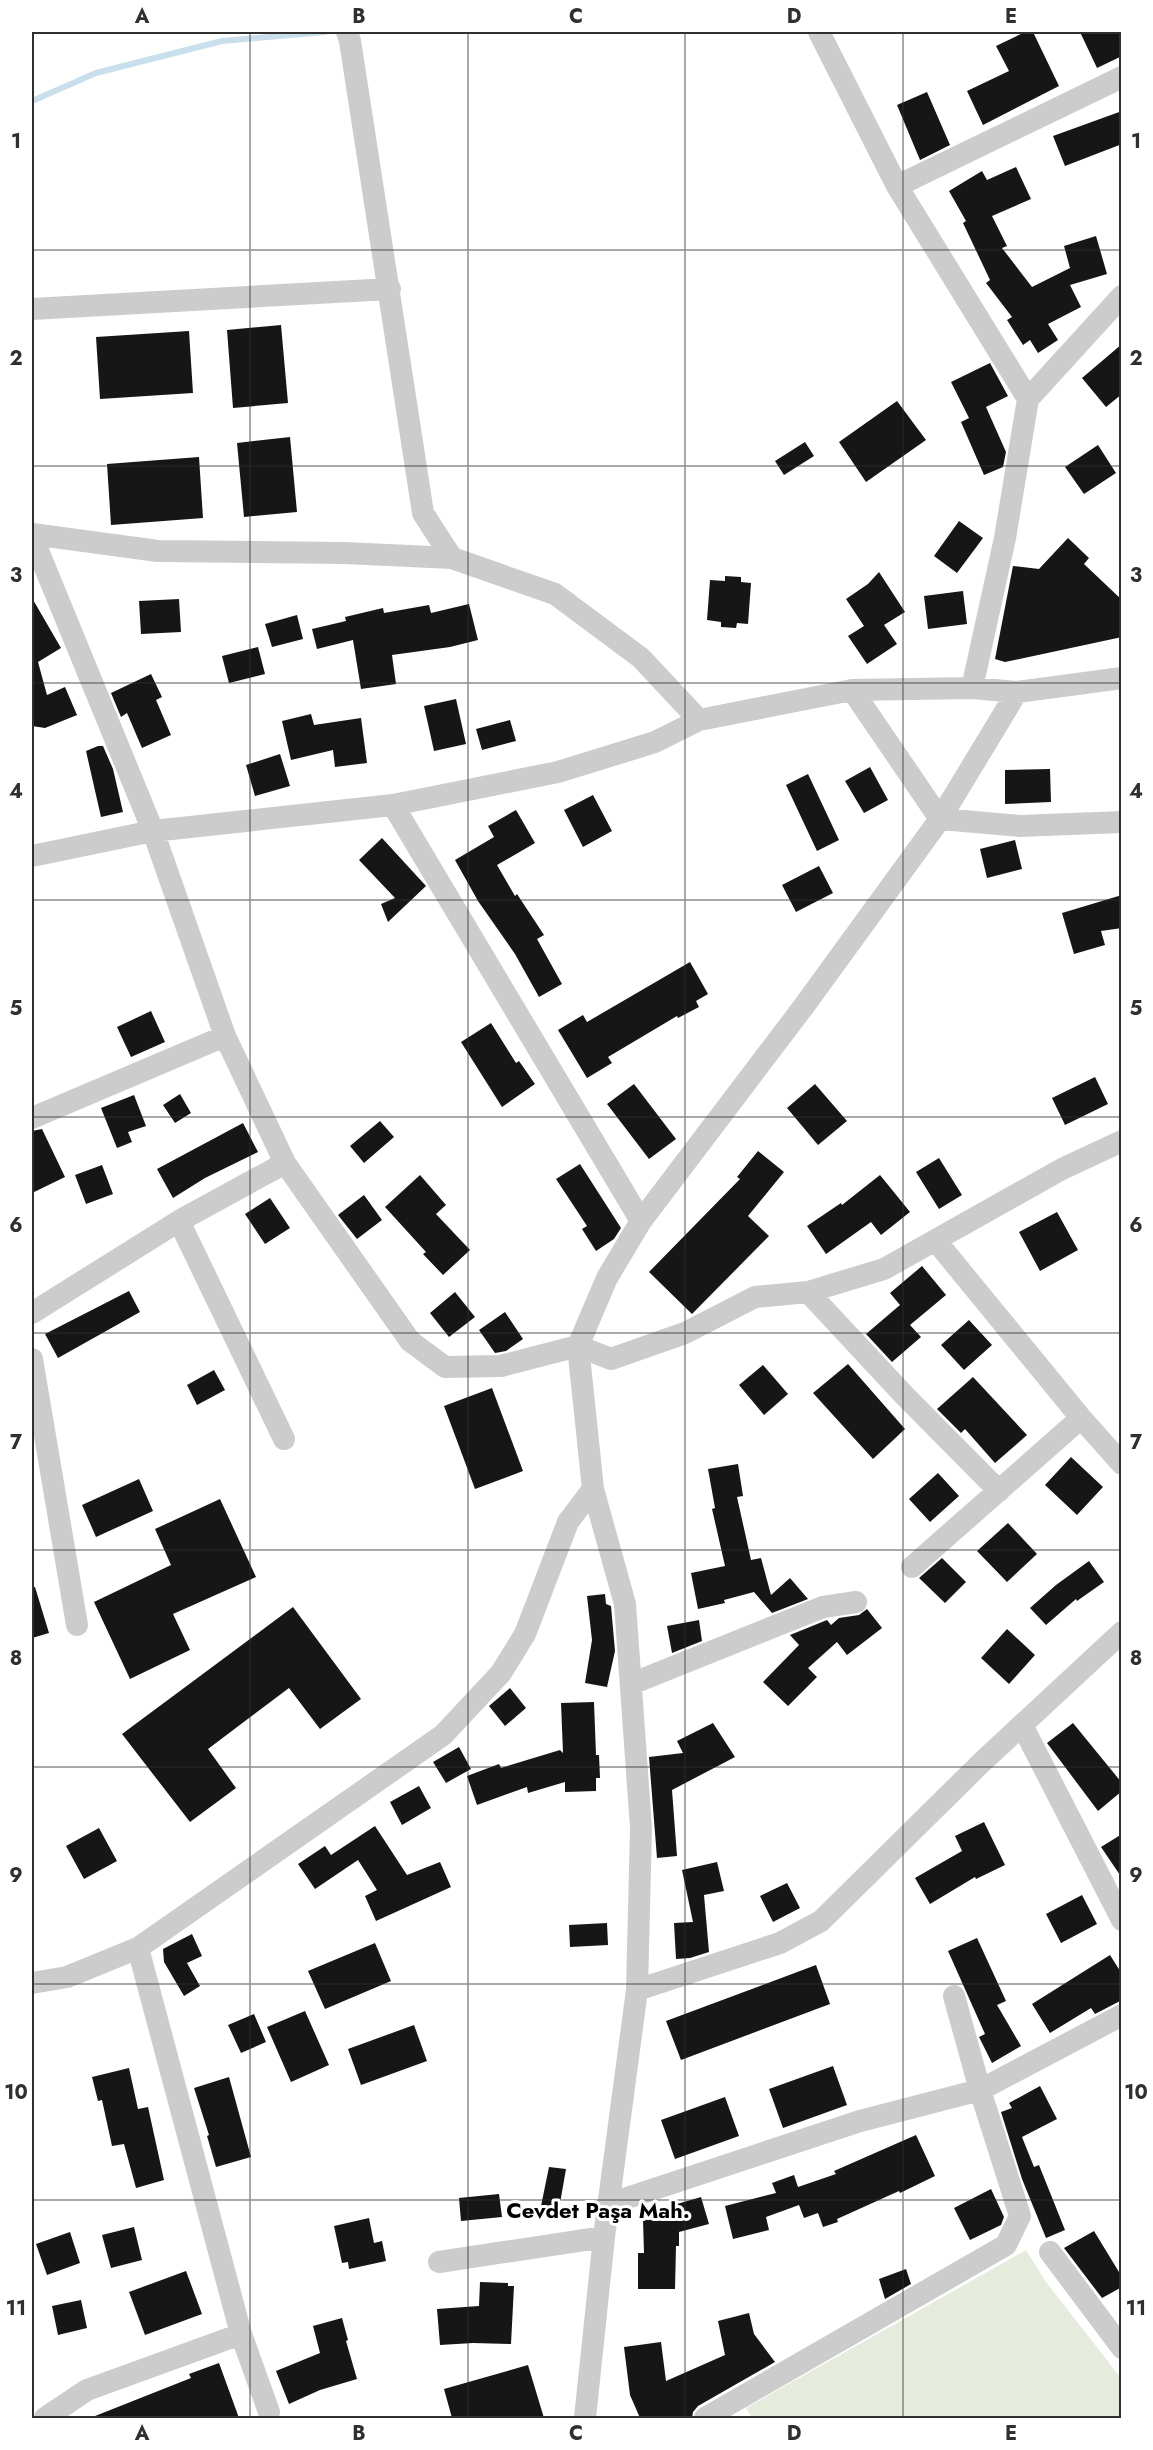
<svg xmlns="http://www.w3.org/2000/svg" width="1153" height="2450" viewBox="0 0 1153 2450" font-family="Jost,sans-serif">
<rect width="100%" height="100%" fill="#fff"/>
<!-- green -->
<path fill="#e6ecdd" d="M1026,2250L1046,2282L1121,2378V2418H752L746,2408Z"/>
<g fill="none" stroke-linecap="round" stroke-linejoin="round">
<!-- stream -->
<path stroke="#c9dfec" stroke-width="6" d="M32,101L96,73L222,41L325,32"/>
</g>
<!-- building -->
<path fill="#161616" d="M1025,32H1033L1059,86L983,125L967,91L1009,71L996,46Z
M1080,32H1122V56L1097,68Z
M927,92L950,145L920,160L897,105Z
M1122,111V144L1065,166L1053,136Z
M1016,167L1031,199L992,216L1007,246L1002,248L1032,287L1070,268L1064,246L1096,236L1107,274L1070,285L1081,307L1048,324L1058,340L1038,353L1030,340L1023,345L1007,320L1012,317L986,283L990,280L963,223L966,221L949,191L982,171L987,180Z
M281,325L288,403L233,408L227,330Z
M189,331L193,393L100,399L96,337Z
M1122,344V394L1106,407L1082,378Z
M990,363L1008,396L986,407L1006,452L1003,467L984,475L961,422L969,418L951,382Z
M897,401L926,440L866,482L839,442Z
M290,437L297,512L244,517L237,443Z
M805,442L814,456L784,475L775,461Z
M1098,445L1116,473L1084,494L1065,467Z
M199,457L203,518L111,525L107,464Z
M959,521L983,538L957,573L934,556Z
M1068,538L1089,558L1084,564L1122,600V637L1005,662L995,659L1013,566L1039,569Z
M879,572L905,612L884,625L897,644L867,664L848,636L864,626L846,599L868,584Z
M725,576L741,577V582L751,583L748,624L737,623L736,628L721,627V622L707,620L710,580L725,581Z
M963,591L967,624L928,629L924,596Z
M32,598L61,648L38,662L47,695L65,687L77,715L45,728L32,726V657H34L32,652Z
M179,599L181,632L141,634L139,601Z
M469,604L478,640L450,647L392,655L396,684L361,689L353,640L317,649L312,629L346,621L345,617L383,608L384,613L429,605L431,613Z
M297,615L303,639L272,647L265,624Z
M258,647L265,674L229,683L222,656Z
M151,674L162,697L156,700L171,735L142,748L127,713L121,717L111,693Z
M456,699L466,744L434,751L424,706Z
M311,714L314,725L361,718L367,763L335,767L333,750L291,760L282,721Z
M510,720L516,741L482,750L476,729Z
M98,746H103L113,769L123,812L101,817L86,751Z
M280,754L290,786L255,796L246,765Z
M870,767L888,800L864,813L845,781Z
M1050,769L1051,802L1005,804V770Z
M808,774L839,840L817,851L786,785Z
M593,795L612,831L583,847L564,810Z
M516,810L535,843L497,865L515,896L517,894L544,935L537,939L562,984L539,997L515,954L478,901L455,860L494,837L488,826Z
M382,838L426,886L388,922L381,904L395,898L359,860Z
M1015,840L1022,869L987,878L980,849Z
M819,866L833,893L796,912L782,885Z
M1122,895V928L1101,931L1105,945L1074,954L1062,913Z
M690,962L708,994L696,1001L699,1007L678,1018L677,1016L608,1057L612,1063L587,1078L558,1030L583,1015L587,1022Z
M151,1011L165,1042L131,1057L117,1027Z
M491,1023L516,1063L519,1061L535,1084L502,1107L461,1042Z
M1095,1077L1108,1104L1065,1125L1052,1098Z
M634,1084L676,1139L649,1159L607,1104Z
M815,1084L847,1121L818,1145L787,1108Z
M180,1094L191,1113L175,1123L163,1105Z
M134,1095L146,1126L128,1132L132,1142L117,1148L101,1108Z
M380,1121L394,1137L364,1163L350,1146Z
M243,1123L258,1152L205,1178L173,1198L157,1169Z
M42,1129L65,1177L32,1193V1131Z
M758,1151L784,1172L748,1216L769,1236L692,1314L649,1272L740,1179L737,1177Z
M939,1158L962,1195L939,1209L916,1172Z
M580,1164L621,1228L614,1239L596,1251L582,1229L587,1226L556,1179Z
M102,1165L113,1194L86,1204L75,1175Z
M420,1175L446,1205L436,1214L470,1250L443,1275L423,1254L426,1252L385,1207Z
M880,1175L910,1212L881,1235L871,1222L826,1254L807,1226L841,1203L842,1205Z
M364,1195L382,1220L357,1239L338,1215Z
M270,1198L290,1228L265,1244L245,1214Z
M1057,1212L1078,1250L1040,1271L1019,1232Z
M922,1266L946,1295L910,1325L921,1337L892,1362L866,1334L900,1305L890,1293Z
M129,1291L140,1312L58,1358L45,1334Z
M455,1292L475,1317L449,1337L430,1313Z
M505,1312L523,1339L506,1351L495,1353L479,1330Z
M969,1320L992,1345L964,1370L941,1345Z
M848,1364L905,1429L873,1459L813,1393Z
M763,1365L788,1394L764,1415L739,1385Z
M214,1370L225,1390L197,1405L187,1385Z
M973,1377L1027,1435L995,1463L965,1429L961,1433L937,1409Z
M492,1388L523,1471L475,1489L444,1406Z
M1071,1457L1103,1487L1077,1515L1045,1485Z
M738,1464L743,1496L737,1497L751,1560L761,1558L771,1595L790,1578L808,1599L772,1613L754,1592L724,1600L725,1603L698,1609L691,1573L725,1566L712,1509L715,1508L708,1469Z
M938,1473L959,1496L930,1522L909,1499Z
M139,1479L153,1511L96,1537L82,1505Z
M220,1499L256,1577L173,1614L190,1650L130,1679L94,1602L171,1565L155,1529Z
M1008,1523L1037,1554L1007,1582L977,1551Z
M942,1558L966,1582L945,1603L919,1578Z
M1089,1561L1104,1582L1077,1601L1076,1599L1046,1625L1030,1608L1056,1585Z
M32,1587H35L49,1633L32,1638Z
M605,1594L606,1604L611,1606L615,1651L607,1687L585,1683L592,1640L587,1596Z
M293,1607L361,1699L320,1729L289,1688L208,1749L236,1788L190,1822L122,1734Z
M867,1609L882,1628L847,1655L837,1642L808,1668L817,1677L788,1706L763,1682L799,1645L790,1635L827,1620L831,1625L839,1618L859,1615Z
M699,1620L702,1641L672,1653L667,1626Z
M1007,1629L1035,1655L1009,1684L981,1658Z
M510,1688L526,1708L505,1726L489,1706Z
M594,1702L596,1755H599L600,1778H596V1791L565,1792V1782L528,1793L527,1787L477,1805L467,1776L499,1764L501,1768L560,1750L563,1753L561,1703Z
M713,1723L735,1757L672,1790L677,1856L657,1858L649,1757L683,1753L677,1741Z
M1073,1723L1122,1783V1791L1098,1811L1047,1743Z
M459,1747L471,1769L446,1783L433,1762Z
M419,1786L431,1808L402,1825L390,1802Z
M984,1822L1005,1865L976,1879L975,1877L930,1904L915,1878L962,1851L955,1836Z
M375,1826L407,1875L440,1862L451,1887L376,1921L365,1896L377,1890L358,1860L315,1889L298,1864L325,1846L331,1855Z
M99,1828L117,1861L84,1879L66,1846Z
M1122,1834V1878L1101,1847Z
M717,1862L724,1891L704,1895L709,1952L690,1958L676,1959L674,1923L693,1922L682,1870Z
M787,1883L800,1908L773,1922L760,1896Z
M1082,1895L1097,1924L1061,1943L1046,1914Z
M607,1923L608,1945L570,1947L569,1925Z
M192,1934L202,1956L187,1963L200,1986L184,1996L164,1962L163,1949Z
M977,1938L1006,2001L997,2005L1021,2046L992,2063L979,2037L985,2034L948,1951Z
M375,1943L391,1981L325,2009L308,1971Z
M1110,1955L1122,1974V2000L1095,2014L1091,2008L1050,2033L1032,2004Z
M816,1965L830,2004L681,2060L666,2021Z
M305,2011L329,2065L291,2082L267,2027Z
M254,2014L266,2042L241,2053L228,2025Z
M414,2025L427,2061L361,2085L348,2049Z
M833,2066L847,2105L783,2128L769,2089Z
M129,2068L138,2109L148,2107L164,2180L136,2188L124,2144L112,2146L102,2100L98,2101L92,2077Z
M229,2077L251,2157L216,2167L207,2136L209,2135L194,2088Z
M1040,2086L1057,2119L1022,2137L1034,2167L1039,2165L1065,2230L1046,2238L1022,2179L1001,2112L1012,2108L1009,2103Z
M725,2097L739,2136L675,2159L661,2120Z
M916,2135L935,2176L900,2193L899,2191L837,2219L838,2222L823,2227L818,2213L804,2218L799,2205L766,2217L769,2230L733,2239L725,2206L776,2193L772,2183L794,2175L798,2187L836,2174L834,2171Z
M549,2167L566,2169L559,2209L541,2206Z
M991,2189L1004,2217L1001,2225L970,2240L954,2208Z
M499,2194L502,2217L461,2221L459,2198Z
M701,2197L709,2224L679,2232V2246H676L675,2289H638V2253H644L643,2220L681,2219L677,2204Z
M369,2218L374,2243L382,2241L386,2261L349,2269L348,2262L342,2263L334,2226Z
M134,2227L142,2260L111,2268L102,2235Z
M1094,2231L1122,2277V2287L1102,2298L1064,2248Z
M70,2232L80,2263L47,2275L36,2244Z
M906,2269L911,2284L885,2299L879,2279Z
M186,2271L202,2314L145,2335L129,2292Z
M480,2282L508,2283V2286H514L511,2344L473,2343L440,2345L437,2309L479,2306Z
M81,2300L87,2328L58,2335L52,2306Z
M749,2313L754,2334L775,2362L698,2406L693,2412L692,2418H640L630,2395L624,2347L661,2342L666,2381L725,2355L718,2321Z
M342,2318L348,2340L346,2341L357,2379L320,2390L289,2404L276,2371L320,2353L313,2326Z
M219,2363L239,2418H90L191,2378L189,2374Z
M528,2365L544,2418H452L444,2389Z"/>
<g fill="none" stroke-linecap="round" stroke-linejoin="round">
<!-- street -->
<path stroke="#ccc" stroke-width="22" d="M347,32L350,41L423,513L452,558
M819,32L897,186L1028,399
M897,186L1122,77
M32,309L390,289
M32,534L158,551L345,553L452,558L555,594L641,658L699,720
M32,536L153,831L225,1036L285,1163L410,1341L445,1367L501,1366L578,1346L611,1359L685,1333L755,1297L808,1292L884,1269L1062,1169L1122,1141
M972,688L1005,538L1028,399L1122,296
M852,690L940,819L1020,826L1122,822
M393,805L641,1221
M32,856L153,831L393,805L558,772L655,742L699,720L852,690L972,688L1017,692L1122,678
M32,1118L225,1036
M179,1221L284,1439
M936,1241L1081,1418L1122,1464
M808,1292L904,1395L999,1491
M32,1313L179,1221L285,1163
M32,1359L77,1625
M912,1567L1081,1418
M631,1684L823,1607L856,1602
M1022,1725L1122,1920
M138,1948L241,2334L269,2412
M32,1983L67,1977L138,1948L443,1735L501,1673L525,1634L568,1522L593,1489
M637,1990L780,1943L821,1921L981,1763L1122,1632
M609,2204L860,2121L980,2090L1122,2015
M1050,2252L1122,2348
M439,2262L604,2237
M45,2418L87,2390L241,2334
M585,2418L604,2237L637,1990L641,1828L625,1604L593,1489L578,1346L607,1278L641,1221L804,1006L940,819L1017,692
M705,2418L1006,2245L1020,2216L980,2090L954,1996"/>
</g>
<!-- grid -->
<path fill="none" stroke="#2f2f2f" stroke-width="1.5" stroke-opacity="0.55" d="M250,32V2418M468,32V2418M685,32V2418M903,32V2418M32,250H1122M32,466H1122M32,683H1122M32,900H1122M32,1117H1122M32,1333H1122M32,1550H1122M32,1767H1122M32,1984H1122M32,2200H1122"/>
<g text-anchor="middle" stroke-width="6" stroke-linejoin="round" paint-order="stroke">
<!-- district labels -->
<g font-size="22" font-weight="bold" fill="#000" stroke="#fff">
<text x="598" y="2218">Cevdet Paşa Mah.</text>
</g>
</g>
<!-- border -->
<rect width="1153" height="2450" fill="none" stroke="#ffffff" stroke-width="66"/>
<rect x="33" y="33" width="1087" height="2384" fill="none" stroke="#2f2f2f" stroke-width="2"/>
<g font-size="20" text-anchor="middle" font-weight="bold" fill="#2f2f2f">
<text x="142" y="23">A</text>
<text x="359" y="23">B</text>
<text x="576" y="23">C</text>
<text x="794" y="23">D</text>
<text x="1011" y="23">E</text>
<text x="16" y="148">1</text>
<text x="1136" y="148">1</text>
<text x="16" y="365">2</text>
<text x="1136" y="365">2</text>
<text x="16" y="582">3</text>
<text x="1136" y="582">3</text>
<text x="16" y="798">4</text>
<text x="1136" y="798">4</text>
<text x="16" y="1015">5</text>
<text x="1136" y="1015">5</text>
<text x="16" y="1232">6</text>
<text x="1136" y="1232">6</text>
<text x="16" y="1449">7</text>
<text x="1136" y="1449">7</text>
<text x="16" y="1665">8</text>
<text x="1136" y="1665">8</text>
<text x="16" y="1882">9</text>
<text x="1136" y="1882">9</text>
<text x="16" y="2099">10</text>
<text x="1136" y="2099">10</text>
<text x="16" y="2315">11</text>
<text x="1136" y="2315">11</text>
<text x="142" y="2440">A</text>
<text x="359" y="2440">B</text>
<text x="576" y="2440">C</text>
<text x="794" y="2440">D</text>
<text x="1011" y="2440">E</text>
</g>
</svg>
